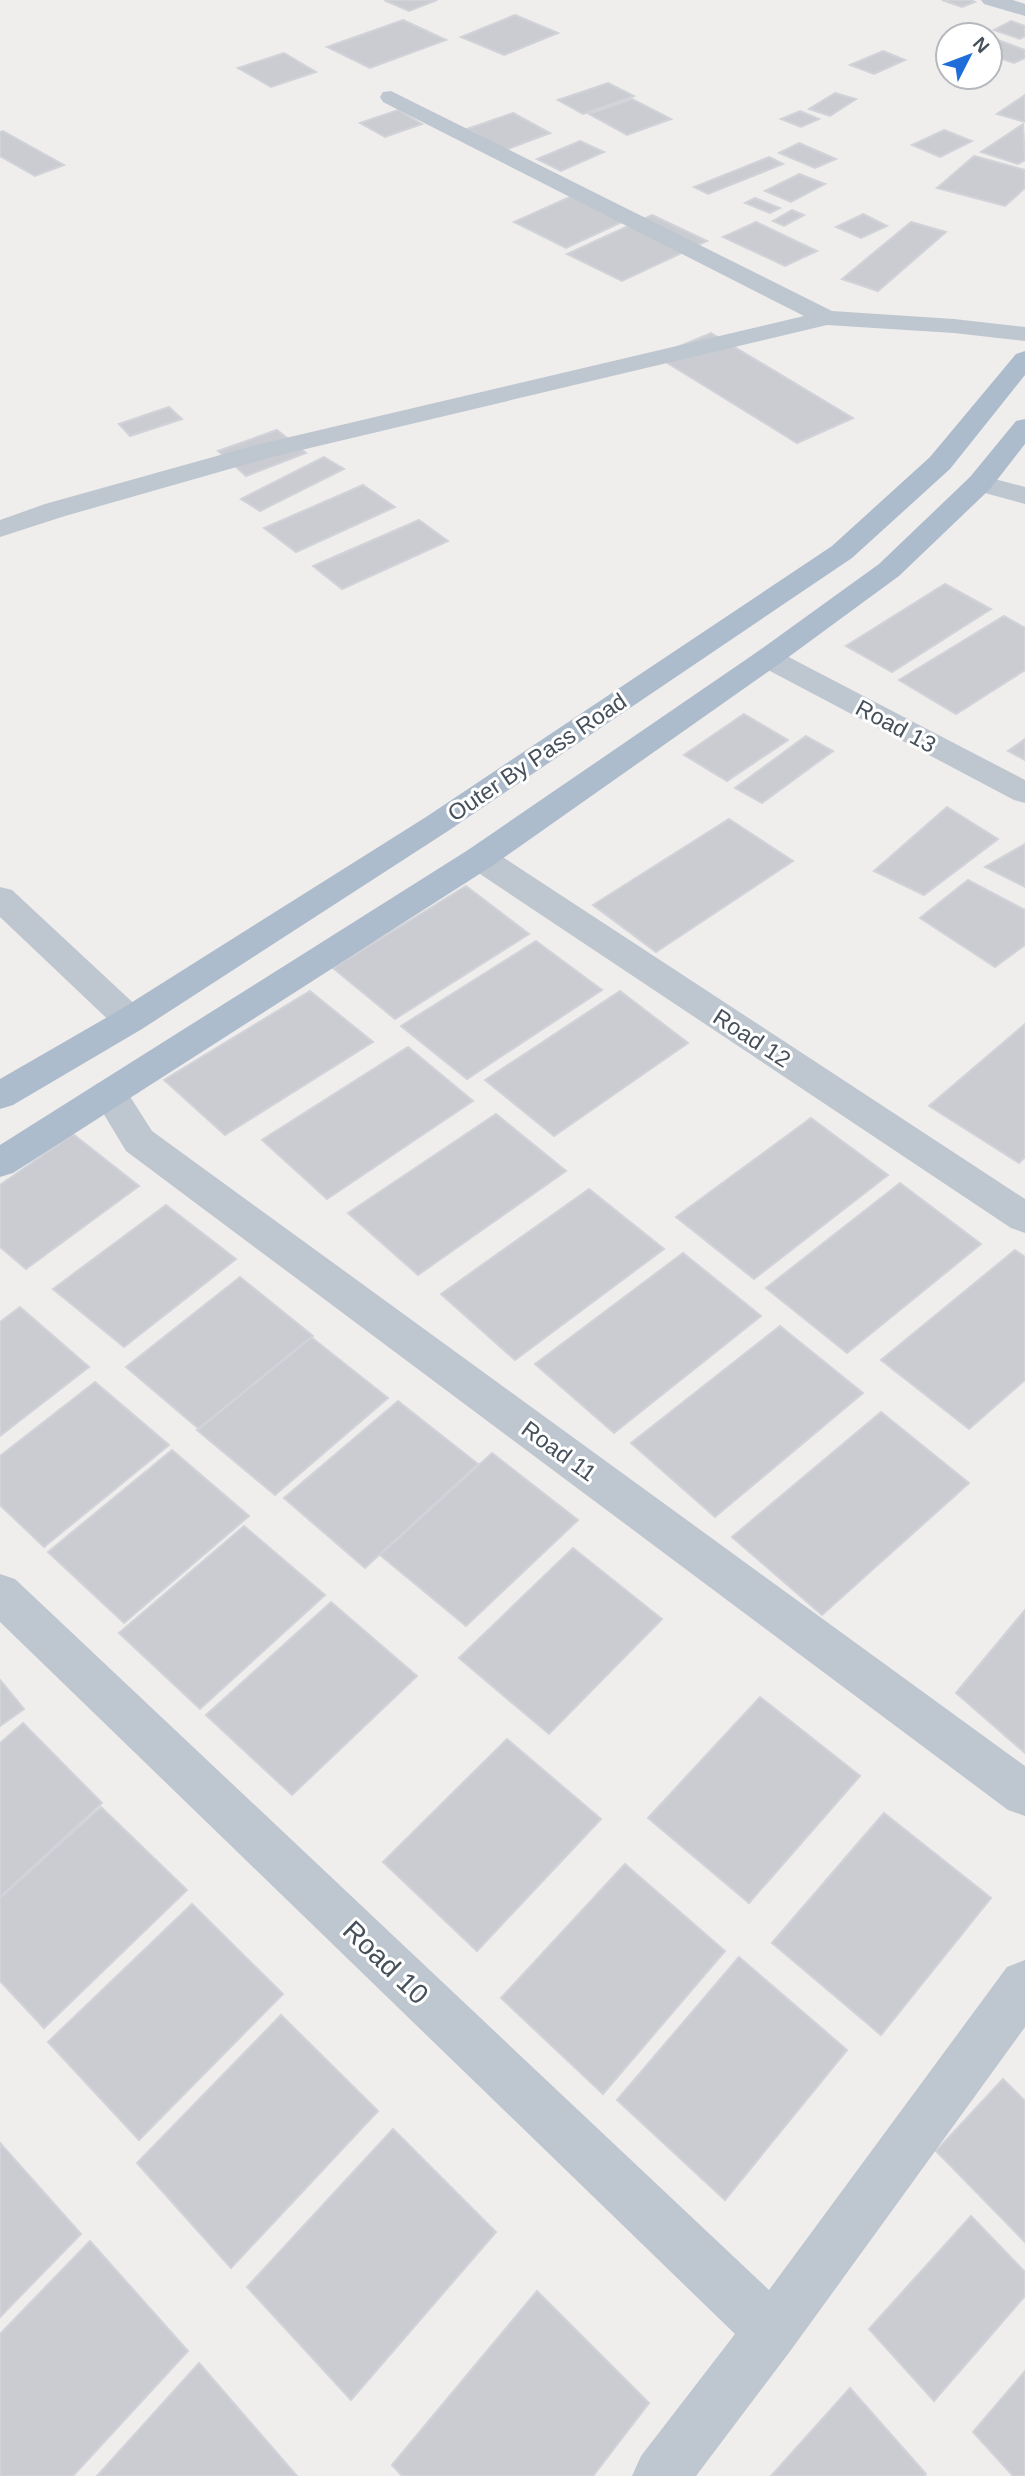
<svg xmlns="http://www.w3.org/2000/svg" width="1025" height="2476" viewBox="0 0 1025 2476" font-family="Arial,sans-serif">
<rect width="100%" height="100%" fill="#f0eded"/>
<!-- building -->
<path fill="#caccd2" stroke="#d1d3d9" stroke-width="2" d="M384,0H437L409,11Z
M942,0H971L975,2L962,7Z
M515,15L558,33L504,55L461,37Z
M403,20L446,40L370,68L327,47Z
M1011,21L1025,26V36L1020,39L994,30Z
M998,40L1025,50V58L1014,63L990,55V44Z
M883,51L905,60L874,74L850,65Z
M284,53L316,72L271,87L238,68Z
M608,83L634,96L583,114L558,100Z
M835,93L856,99L830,116L809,109Z
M1025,95V122L997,114Z
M632,99L671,119L627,135L589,114Z
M398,110L422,124L385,137L360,123Z
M800,111L819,119L801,127L781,119Z
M513,113L550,133L505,150L467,129Z
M1023,124L1025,160L1018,164L981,152Z
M944,130L972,141L940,157L912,145Z
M3,131L64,165L35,176L0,156V132Z
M580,141L604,152L561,171L537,159Z
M799,143L836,159L815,168L779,153Z
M974,156L1025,170V188L1005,206L937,188Z
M769,157L783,164L708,194L694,187Z
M799,174L825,184L791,202L765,191Z
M583,191L635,216L566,248L514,222Z
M755,198L780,208L770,213L745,203Z
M792,210L804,215L784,226L773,221Z
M863,214L887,226L861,238L836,227Z
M652,215L707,241L622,281L567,254Z
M756,222L817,251L785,266L723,237Z
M911,222L946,232L878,291L842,279Z
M711,333L853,418L797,443L656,356Z
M169,407L182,419L130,436L119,424Z
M277,430L306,453L246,476L218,451Z
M324,457L344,469L260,511L241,499Z
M363,485L395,507L296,552L264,528Z
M419,520L448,541L342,589L313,566Z
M945,584L991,609L892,672L846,646Z
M1004,616L1025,628V670L956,714L899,680Z
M744,714L788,740L727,781L684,755Z
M806,736L833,751L762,803L735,788Z
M1025,739V760L1008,751Z
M947,807L998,839L924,895L874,871Z
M729,819L793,861L656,952L593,905Z
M1025,844V887L985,867Z
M968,880L1025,910V945L995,967L920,918Z
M466,886L529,934L395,1019L333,968Z
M536,941L602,990L467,1079L401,1026Z
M310,991L373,1042L225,1135L164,1080Z
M620,991L688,1043L554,1136L485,1080Z
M1025,1024V1157L1019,1163L929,1106Z
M408,1047L473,1101L327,1199L262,1140Z
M496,1114L566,1171L418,1275L348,1213Z
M811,1118L888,1175L754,1279L676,1217Z
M73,1134L139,1186L26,1269L0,1247V1185Z
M900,1183L981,1244L847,1353L766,1288Z
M589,1189L664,1249L515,1360L441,1294Z
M166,1205L236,1259L124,1347L53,1289Z
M1015,1250L1025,1257V1380L969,1429L881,1360Z
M683,1253L761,1316L614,1433L535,1364Z
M240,1277L313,1336L199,1429L126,1367Z
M20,1307L89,1367L0,1436V1322Z
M780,1326L863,1393L715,1517L631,1443Z
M311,1337L388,1398L275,1495L197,1430Z
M95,1382L169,1445L44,1547L0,1505V1456Z
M398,1401L478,1464L365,1568L284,1498Z
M881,1412L969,1483L822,1615L732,1537Z
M172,1450L249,1516L124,1623L48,1552Z
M492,1453L578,1520L466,1626L380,1555Z
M244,1526L325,1595L200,1709L119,1633Z
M573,1548L662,1619L549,1734L459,1658Z
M331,1602L417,1676L292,1795L206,1715Z
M1025,1610V1753L956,1693Z
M0,1680L24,1709L0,1726Z
M760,1697L860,1776L749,1903L648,1818Z
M23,1723L102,1803L0,1897V1743Z
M507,1739L601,1819L477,1951L383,1862Z
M101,1807L187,1890L44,2028L0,1981V1898Z
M884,1813L991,1898L881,2035L772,1943Z
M625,1864L725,1951L603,2094L501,1998Z
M192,1904L283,1994L139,2140L48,2042Z
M739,1957L847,2050L725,2200L617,2100Z
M281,2015L378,2111L231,2268L137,2163Z
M1003,2079L1025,2101V2242L936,2151Z
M393,2129L496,2232L351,2400L247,2287Z
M0,2143L81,2234L0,2317Z
M971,2216L1025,2272V2296L934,2401L869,2329Z
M90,2241L188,2351L73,2476H0V2334Z
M537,2291L649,2403L593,2476H402L392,2465Z
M199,2363L297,2476H97Z
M1025,2371V2476H1013L973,2432Z
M850,2388L926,2474L924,2476H771Z"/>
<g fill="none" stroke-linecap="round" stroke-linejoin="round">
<!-- minor -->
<path fill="#bec7cf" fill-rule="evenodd" d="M981,0H1013L1025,4V16L984,4Z
M391,91L832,311L954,319L1025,327V341L954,333L827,325L272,457L65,516L0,537V520L45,504L256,445L804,316L383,102L380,97L383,92Z
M980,475L1025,487V504L970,489L966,483L970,477Z
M768,649L779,652L1025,780V803L1014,800L757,664L753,658L757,652Z
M480,847L492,850L1025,1199V1233L1011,1228L468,866L464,858L468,850Z
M0,887L12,890L142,1011L148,1020L142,1029L130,1033L118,1029L0,917Z
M109,1080L122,1084L152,1131L1025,1766V1816L1008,1810L126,1151L91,1093L96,1084Z
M0,1574L15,1579L769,2290L1007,1967L1025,1960V2027L791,2350L696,2476H632L641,2456L735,2334L0,1622Z"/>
<!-- primary -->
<path fill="#adbccc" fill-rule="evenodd" d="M1025,351V375L950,469L852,558L448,831L142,1029L13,1105L0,1109V1079L118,1011L426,817L832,546L930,457L1016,354Z
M1025,419V444L990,489L899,576L779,664L492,866L13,1173L0,1177V1145L468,850L757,652L879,564L970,477L1016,421Z"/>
</g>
<g text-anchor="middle" stroke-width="6" stroke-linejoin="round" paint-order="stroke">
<!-- street labels -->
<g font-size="23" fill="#46505a" stroke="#fff">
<text transform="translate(896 726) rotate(28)" y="8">Road 13</text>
<text transform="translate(537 757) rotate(-34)" y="8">Outer By Pass Road</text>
<text transform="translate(752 1038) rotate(33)" y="8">Road 12</text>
<text transform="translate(559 1451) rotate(36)" y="8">Road 11</text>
</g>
<!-- near-street labels -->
<g font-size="28" fill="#46505a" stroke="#fff">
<text transform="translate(386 1962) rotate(44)" y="10">Road 10</text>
</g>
</g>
<!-- north arrow -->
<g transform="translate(969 56) rotate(48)"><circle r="33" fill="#ffffff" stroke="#b5b9bd" stroke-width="2"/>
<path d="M0-5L12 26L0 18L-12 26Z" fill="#1e6dd9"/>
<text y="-10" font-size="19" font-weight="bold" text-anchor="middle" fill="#46505a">N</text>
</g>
</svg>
